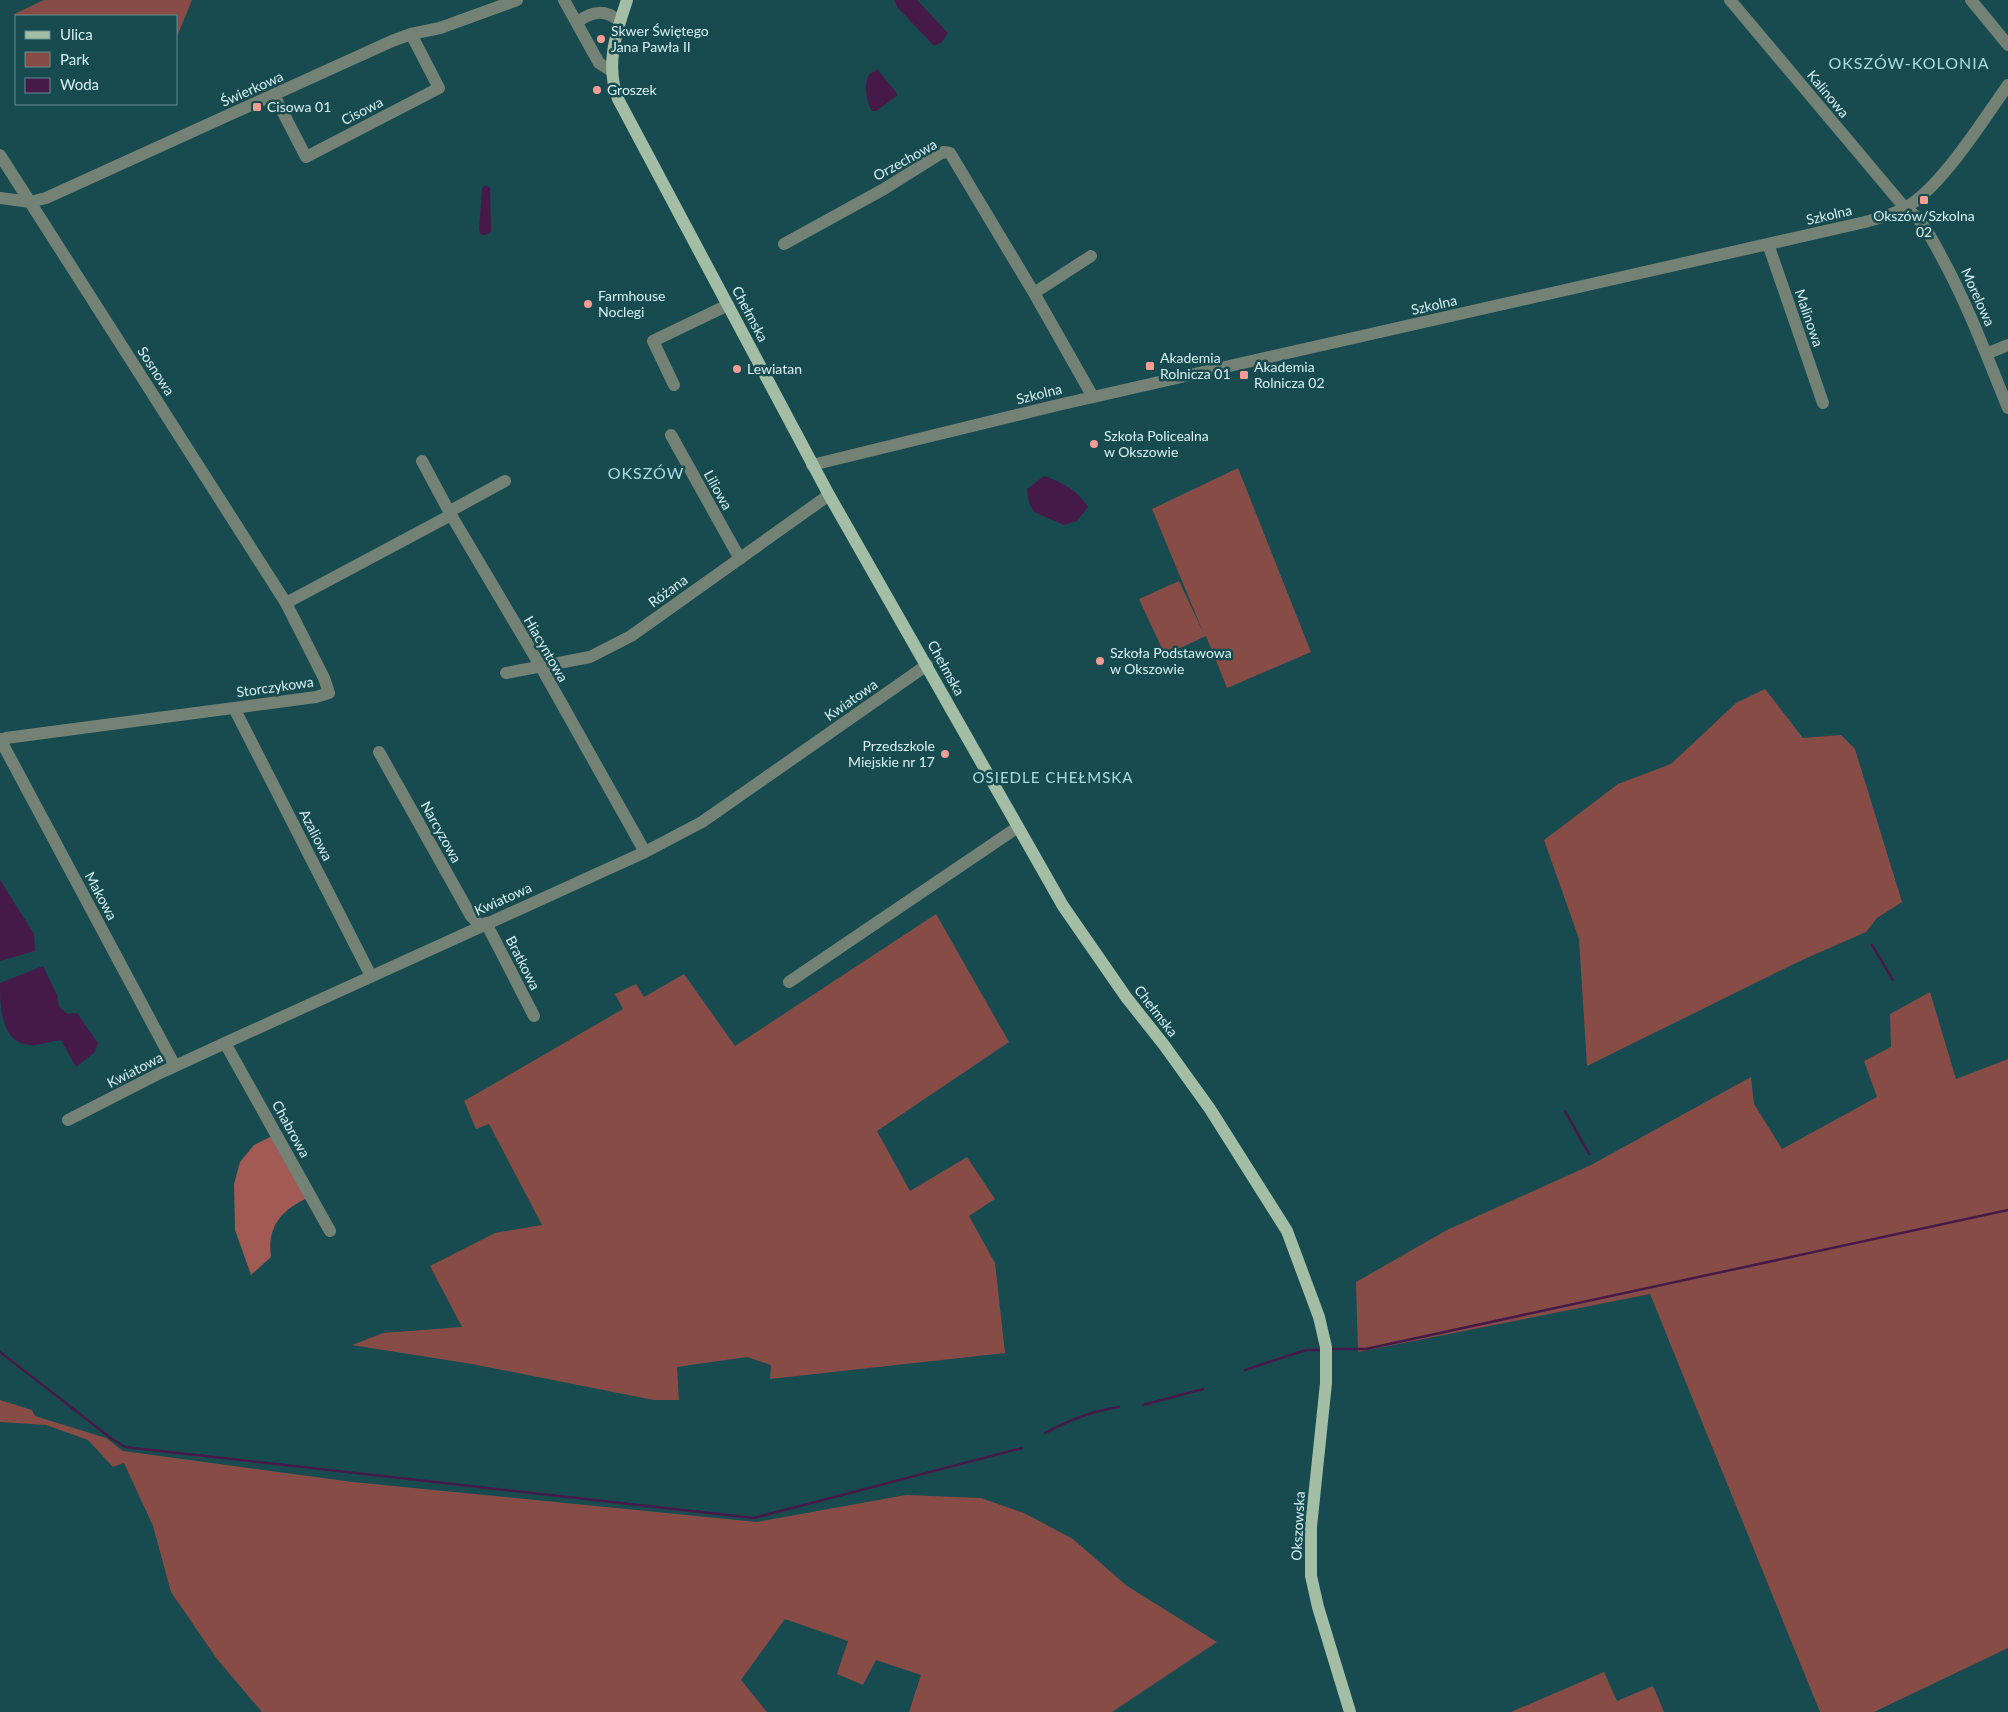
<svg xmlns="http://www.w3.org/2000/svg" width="2008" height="1712" viewBox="0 0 2008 1712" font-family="Lato,sans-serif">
<rect width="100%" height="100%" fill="#174b50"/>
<!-- green -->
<path fill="#874c46" d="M44,0H192L176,39V16H16V18L14,14Z
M1238,468L1311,652L1227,688L1206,636L1165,655L1139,599L1179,581L1204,634L1152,509Z
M1765,689L1803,738L1841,735L1855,749L1902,902L1877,918L1866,932L1800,961L1587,1066L1579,939L1544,840L1618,784L1671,764L1736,703Z
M936,914L1009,1042L877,1131L910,1191L967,1157L995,1199L969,1216L995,1263L1005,1353L770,1379L771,1365L747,1357L677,1367L679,1400H654L472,1364L352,1345L383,1333L462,1327L430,1266L495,1233L542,1225L489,1124L476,1129L464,1101L623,1009L615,994L636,984L644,997L684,974L735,1046Z
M1930,992L1956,1079L2008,1059V1648L1874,1712H1820L1650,1294L1358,1352L1356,1282L1447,1230L1591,1165L1751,1077L1754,1104L1782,1149L1877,1097L1864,1061L1891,1047L1890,1014Z
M0,1400L32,1410L35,1416L106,1438L123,1451L353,1482L757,1522L906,1495L981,1498L1024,1513L1073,1539L1127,1586L1217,1642L1112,1712H909L921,1675L876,1660L863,1685L837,1674L848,1641L785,1619L741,1680L767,1712H262L217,1659L171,1592L153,1526L124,1463L113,1467L88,1440L46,1425L0,1422Z
M1604,1672L1617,1701L1653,1686L1664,1712H1511Z"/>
<!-- forest -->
<path fill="#a15a54" d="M272,1136L307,1198C281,1211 267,1226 271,1257L251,1275L235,1230L234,1184L240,1162L254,1145Z"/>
<!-- water -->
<path fill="#461a48" d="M894,0H917L948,33L942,42L934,46L898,8Z
M877,69L896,92L897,96L876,111H872C867,103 862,82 870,74C872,72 875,71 877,69Z
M486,185L490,188L491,231L486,235H481L479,230L482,188Z
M1044,476C1062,482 1077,490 1088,507L1077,521L1064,525L1034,512L1029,503L1027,489Z
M0,880L34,934L35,951L0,961Z
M43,966L57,995L59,1007L68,1014L77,1013L98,1043L95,1052L76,1067L61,1040C51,1041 39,1046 30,1045C0,1043 0,1004 0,983Z"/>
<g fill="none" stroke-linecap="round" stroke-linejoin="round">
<!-- stream -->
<path stroke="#461a48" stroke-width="2.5" d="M1872,945L1893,980
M1565,1111L1589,1154
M1329,1349H1366L2008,1210
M0,1352L112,1439L125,1447L754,1518L1022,1448
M1245,1370L1306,1350H1321
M1143,1405L1203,1389
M1045,1433C1069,1420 1092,1411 1119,1407"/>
<!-- minor -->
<path stroke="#748175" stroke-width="12" d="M564,0L599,63L610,70
M1730,0L1905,208C1922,218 1932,239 1941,256C1968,305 1987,357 2008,408
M1971,0L2008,45
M577,22C593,11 604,9 620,21
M274,95L306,157L439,88L411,34
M0,155L286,603L324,678L329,693L316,697L6,738L1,740
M0,198L30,202L46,198L392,41L411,34L440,28L517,0
M784,244L884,189L943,152L950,153L1034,293L1093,397
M1768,244L1823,403
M1034,293L1091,256
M1986,354L2008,345
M674,385L653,341L728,305
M671,435L740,559
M422,461L451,515L541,667L645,852
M812,465L1058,405L1865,222C1878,218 1893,215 1905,208C1941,188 1983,120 2008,85
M450,511L505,481
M286,603L451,515
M506,673L590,657L631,636L829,495
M234,708L371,976
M0,739L175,1066
M379,752L471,916L481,926
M486,923L534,1016
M789,982L1018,827
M225,1043L330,1231
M68,1120L160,1073L225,1043L645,852L702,822L927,665"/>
<!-- major -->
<path stroke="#a4bea5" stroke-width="12" d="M627,0C616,33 605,65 618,99L829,495L1063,906L1126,997L1164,1045L1210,1109L1287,1231L1319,1317L1326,1347V1383L1311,1527V1576L1318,1607L1350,1712"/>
</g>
<!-- markers -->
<g fill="#f59c93" stroke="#174b50" stroke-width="2">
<circle cx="601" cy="39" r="5"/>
<circle cx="597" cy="90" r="5"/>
<rect x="252" y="102" width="10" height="10" rx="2.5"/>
<rect x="1919" y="195" width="10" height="10" rx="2.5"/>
<circle cx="588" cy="304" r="5"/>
<rect x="1145" y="361" width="10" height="10" rx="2.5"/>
<circle cx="737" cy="369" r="5"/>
<rect x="1239" y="370" width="10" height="10" rx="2.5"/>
<circle cx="1094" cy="444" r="5"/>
<circle cx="1100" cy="661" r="5"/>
<circle cx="945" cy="754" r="5"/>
</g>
<g text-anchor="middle" stroke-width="5" stroke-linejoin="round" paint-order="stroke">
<!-- poi labels -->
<g font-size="14" fill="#d7f1f4" stroke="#174b50" text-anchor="start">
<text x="611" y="36">Skwer Świętego<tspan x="611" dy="16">Jana Pawła II</tspan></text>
<text x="607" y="95">Groszek</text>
<text x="267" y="112">Cisowa 01</text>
<text x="1924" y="221" text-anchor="middle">Okszów/Szkolna<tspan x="1924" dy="16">02</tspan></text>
<text x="598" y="301">Farmhouse<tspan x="598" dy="16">Noclegi</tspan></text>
<text x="1160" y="363">Akademia<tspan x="1160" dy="16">Rolnicza 01</tspan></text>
<text x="1254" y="372">Akademia<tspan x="1254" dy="16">Rolnicza 02</tspan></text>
<text x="747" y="374">Lewiatan</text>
<text x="1104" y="441">Szkoła Policealna<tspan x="1104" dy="16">w Okszowie</tspan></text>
<text x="1110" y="658">Szkoła Podstawowa<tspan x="1110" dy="16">w Okszowie</tspan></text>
<text x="935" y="751" text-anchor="end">Przedszkole<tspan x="935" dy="16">Miejskie nr 17</tspan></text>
</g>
<!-- street labels -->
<g font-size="14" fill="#d7f1f4" stroke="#174b50">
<text transform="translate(252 89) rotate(-24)" y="5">Świerkowa</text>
<text transform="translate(1828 94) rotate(50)" y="5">Kalinowa</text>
<text transform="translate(362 111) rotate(-27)" y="5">Cisowa</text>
<text transform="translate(905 160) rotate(-29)" y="5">Orzechowa</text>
<text transform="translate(1829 215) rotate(-13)" y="5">Szkolna</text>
<text transform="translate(1978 297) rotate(66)" y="5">Morelowa</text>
<text transform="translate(1434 305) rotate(-13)" y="5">Szkolna</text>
<text transform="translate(750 314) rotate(62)" y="5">Chełmska</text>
<text transform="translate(1809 318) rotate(71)" y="5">Malinowa</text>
<text transform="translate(156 371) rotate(57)" y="5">Sosnowa</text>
<text transform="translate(1039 394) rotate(-14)" y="5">Szkolna</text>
<text transform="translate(718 490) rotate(61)" y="5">Liliowa</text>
<text transform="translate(668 591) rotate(-36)" y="5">Różana</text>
<text transform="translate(546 649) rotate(60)" y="5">Hiacyntowa</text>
<text transform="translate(946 668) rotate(61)" y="5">Chełmska</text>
<text transform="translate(275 687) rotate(-8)" y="5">Storczykowa</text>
<text transform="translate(851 700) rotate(-35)" y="5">Kwiatowa</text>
<text transform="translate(441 832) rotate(61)" y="5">Narcyzowa</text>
<text transform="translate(316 835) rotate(63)" y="5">Azaliowa</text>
<text transform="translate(101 896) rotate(62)" y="5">Makowa</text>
<text transform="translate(503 899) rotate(-24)" y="5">Kwiatowa</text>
<text transform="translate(523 963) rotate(63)" y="5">Bratkowa</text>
<text transform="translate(1156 1011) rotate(52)" y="5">Chełmska</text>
<text transform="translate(135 1070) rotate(-27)" y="5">Kwiatowa</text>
<text transform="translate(291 1129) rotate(61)" y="5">Chabrowa</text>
<text transform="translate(1298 1526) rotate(-87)" y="5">Okszowska</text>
</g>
<!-- neighbourhood labels -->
<g font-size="15" letter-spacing="1" fill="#a9dde3" stroke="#174b50">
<text x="1053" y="783">OSIEDLE CHEŁMSKA</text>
</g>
<!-- quarter labels -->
<g font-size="16" letter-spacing="1" fill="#a9dde3" stroke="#174b50">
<text x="1909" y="69">OKSZÓW-KOLONIA</text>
<text x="646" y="479">OKSZÓW</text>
</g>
</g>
<!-- legend -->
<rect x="15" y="15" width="162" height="90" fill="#174b50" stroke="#648d92"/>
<rect x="25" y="31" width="25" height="8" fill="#a4bea5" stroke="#648d92"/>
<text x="60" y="40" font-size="15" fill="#d7f1f4">Ulica</text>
<rect x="25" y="52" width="25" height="15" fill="#874c46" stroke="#648d92"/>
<text x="60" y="65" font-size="15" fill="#d7f1f4">Park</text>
<rect x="25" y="78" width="25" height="15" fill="#461a48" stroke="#648d92"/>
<text x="60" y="90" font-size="15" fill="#d7f1f4">Woda</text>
</svg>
